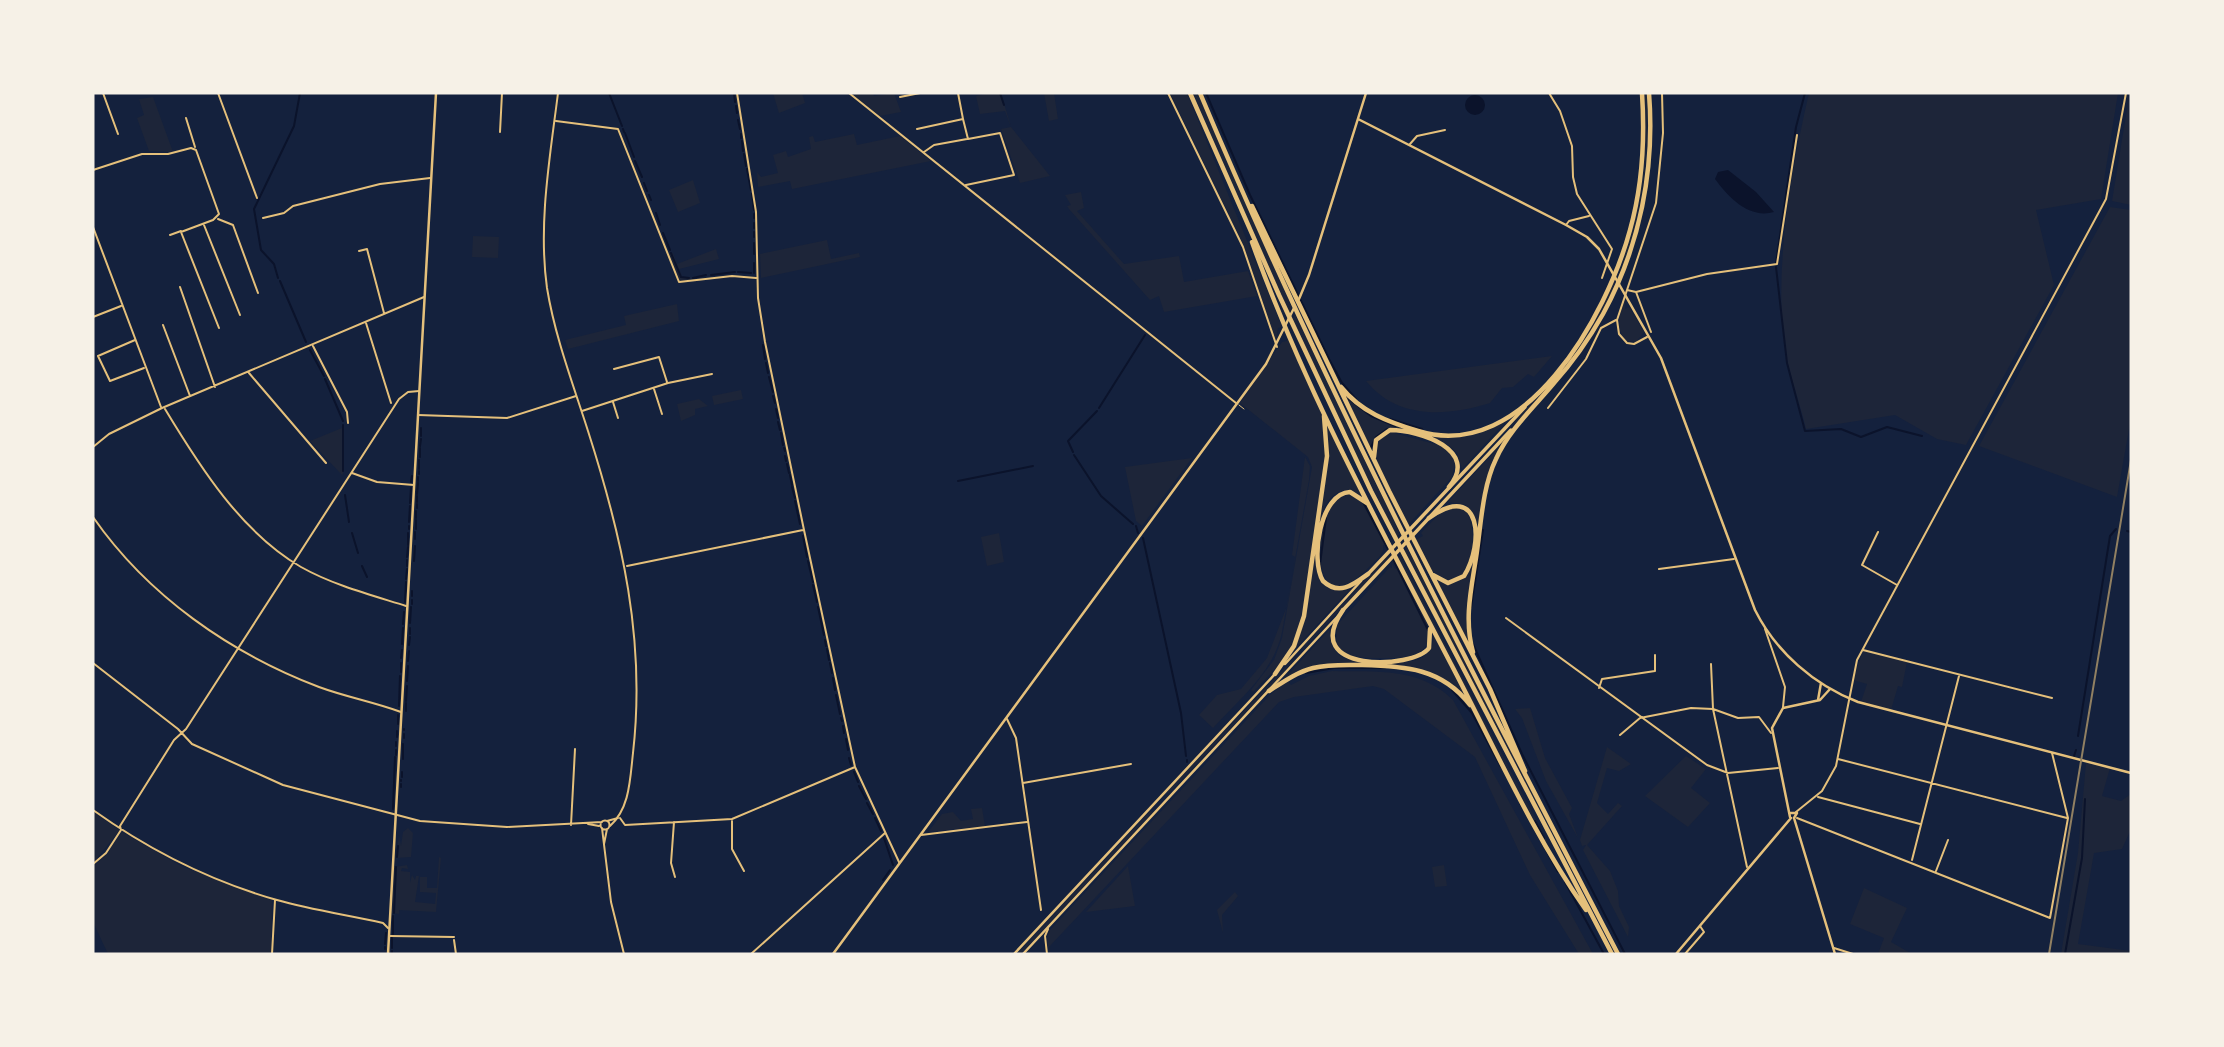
<svg xmlns="http://www.w3.org/2000/svg" width="2224" height="1047" viewBox="0 0 2224 1047" font-family="'Golos Text',sans-serif">
<rect width="100%" height="100%" fill="#14213d"/>
<!-- green -->
<path fill="#1d2539" d="M773,93H802L805,103L779,113Z
M851,93H873L874,96L894,93L901,112L880,116Z
M989,93H1001L1011,127L1050,176L1020,183L1001,129L1011,127L1005,111L980,114L976,96Z
M1044,93H1054L1058,119L1049,121Z
M1170,93H1187L1282,327L1278,328L1276,341L1243,244Z
M1193,93H1198L1292,307L1289,313Z
M1644,93H1647C1650,157 1642,217 1619,277L1637,210L1644,171Z
M1809,93H2118L2101,199L2036,210L2054,285L1966,445L1937,439L1895,415L1806,429C1799,399 1786,367 1783,336C1776,256 1791,171 1809,93Z
M153,97L173,152L149,151L137,118L144,115L139,99Z
M2129,97L2131,98V205L2112,201Z
M854,134L857,145L900,136L931,161L792,189L790,181L758,187L757,172L761,177L778,173L773,155L786,151L788,157L811,149L809,137L813,136L815,142Z
M693,180L700,203L678,212L669,190Z
M1081,192L1084,208L1077,211L1124,264L1179,256L1184,282L1248,271L1257,296L1164,312L1159,296L1150,300L1069,209L1067,206L1071,205L1065,195Z
M2110,207L2131,210V418L2117,497L1979,446Z
M473,236L499,237L498,258L472,257Z
M827,240L831,259L859,253L860,257L761,278L760,254Z
M716,249L719,259L679,269L682,277H689L690,281H680L669,254L673,253L677,264Z
M1614,281C1616,307 1534,411 1511,426L1551,381L1605,301Z
M1625,299V309L1629,307L1644,332L1636,342L1626,341C1615,328 1619,313 1625,299Z
M677,304L679,321L568,349L565,340L626,325L624,316Z
M1295,314L1400,534L1396,537L1292,320Z
M1286,333C1299,361 1318,391 1324,421C1331,452 1307,614 1294,643C1284,662 1267,677 1253,692L1251,690L1274,660L1282,638L1312,467L1308,457L1240,403L1282,342L1287,341Z
M1552,356L1534,377L1528,374L1513,387L1502,388L1490,403C1445,417 1397,419 1366,381Z
M1341,389L1376,418L1432,436H1469L1504,423L1462,469L1457,453L1448,445L1389,429L1377,436L1371,451Z
M741,390L743,399L714,405L712,396Z
M699,399L708,406L695,409V415L681,421L677,404Z
M1327,422L1362,495L1345,490C1337,492 1331,496 1327,503C1321,512 1321,525 1319,535C1315,563 1310,594 1349,590L1294,650L1306,610L1328,456Z
M342,428L343,474L342,475L310,441Z
M1390,432L1442,446L1456,459L1452,477L1408,525L1376,460L1378,441Z
M1499,447L1490,467L1467,605L1469,646L1436,580L1455,583C1477,574 1485,520 1465,505L1448,502Z
M1305,457L1310,466L1309,480L1282,632C1274,672 1239,699 1213,728L1199,715L1217,695L1241,689L1267,658L1287,606L1295,557L1292,555Z
M1192,458L1142,526L1136,521L1125,467Z
M1350,494L1363,501L1388,546L1383,545C1385,552 1380,556 1372,564C1313,627 1311,539 1334,499Z
M1455,506L1466,510C1475,526 1476,557 1464,572C1460,577 1454,579 1449,581L1432,571L1415,540L1423,536L1421,533L1439,514Z
M999,533L1004,562L987,566L981,537Z
M1407,548L1616,954L1404,552Z
M1389,554L1390,557L1303,649L1302,648Z
M1400,556L1547,841L1545,842L1398,558Z
M1395,561C1414,598 1464,659 1388,658C1368,658 1352,660 1336,647L1337,625L1390,567L1392,568V564L1395,569L1397,568Z
M1329,630C1331,638 1331,648 1339,655C1350,664 1408,666 1421,658C1430,653 1433,645 1434,635L1468,700L1437,675L1402,665L1333,664L1283,680Z
M1863,651L1907,662L1902,687L1898,686L1891,710L1861,702L1867,684L1853,680Z
M1296,656L1283,673L1168,794L1167,792Z
M1332,671C1376,672 1420,667 1453,700L1593,954H1579L1530,875L1475,757L1384,689L1373,686L1294,697L1279,702L1048,948L1047,937L1050,930L1270,695L1287,681L1291,685L1309,676Z
M1530,708L1545,758L1572,808L1569,814L1578,838L1546,781L1522,718L1515,709Z
M1607,747L1631,764L1619,771L1607,768L1597,803L1608,814L1618,803L1622,806L1587,845L1610,871L1618,891L1619,906L1629,927L1628,937L1583,850L1586,845L1582,846L1580,840Z
M1686,756L1706,769L1691,788L1710,803L1688,827L1645,796Z
M2086,763L2110,768L2102,796L2121,801L2131,794V829L2122,849L2094,853L2078,944L2131,951V954H2061L2078,853Z
M982,808L985,826L928,832L942,814L953,812L961,821L973,819L971,809Z
M1150,811L1153,812L1021,954H1017Z
M93,812L120,830L93,863Z
M408,828L413,833L411,857L396,858L399,835L401,846L403,832Z
M122,832L183,867L272,900L271,954H108L93,922V866L104,857Z
M439,857L441,858L436,912L399,910V914L392,913L394,867L407,865L408,869L402,868L401,871L410,872V883L412,875L415,880L416,876H419L415,902L435,904L436,893L420,892V877H427V888H437Z
M1444,865L1447,886L1435,887L1432,867Z
M1128,866L1135,906L1086,912Z
M1864,888L1907,908L1891,942L1912,954H1878L1884,938L1850,924Z
M1235,892L1238,896L1222,915L1223,933L1217,910Z"/>
<!-- water -->
<path fill="#0b132b" d="M1465 105a10 10 0 1 1 20 0a10 10 0 1 1-20 0Z
M1728,170L1756,192L1774,212C1749,219 1729,198 1715,179L1718,172Z"/>
<g fill="none" stroke-linecap="round" stroke-linejoin="round">
<!-- stream -->
<path stroke="#0b132b" stroke-width="2" d="M609,93L622,126
M734,93L735,102
M1000,93L1004,105
M1206,93L1250,195L1329,359L1342,383L1356,399
M736,106L737,113
M738,120L740,129
M623,129L624,132
M625,133L634,157
M741,134V138
M742,141L743,151
M744,154L746,166
M635,161L642,177
M747,169L751,190
M644,183L647,191
M752,194L754,210
M649,195L651,200
M656,213L660,225
M754,214V218
M754,223V228
M754,232V237
M663,233L670,250
M671,253L681,277L689,278
M754,254V243
M754,263V273
M1776,263L1796,127L1805,93
M1776,267L1787,363L1805,431L1841,429L1861,437L1887,427L1922,436
M738,272L751,273
M711,275L735,272
M278,278L274,264L261,250L254,209L294,126L300,93
M693,278L706,275
M280,281L306,342
M763,345L765,359
M310,350L324,376
M766,363L768,373
M769,377L773,392
M325,379L343,421
M773,396L775,403
M1349,399L1371,416L1395,426
M1099,408L1145,335
M776,409L778,418
M1390,419L1422,429
M778,422L780,430
M781,433L783,445
M421,436V428
M420,446L421,439
M1371,447L1376,437L1387,429
M784,448L785,451
M1073,452L1068,441L1097,411
M1074,455L1101,496L1133,524
M785,456L786,461
M420,457V448
M787,464L789,473
M419,469V460
M343,471V425
M419,474V471
M790,475L792,485
M418,481V477
M958,481L1033,466
M411,482L412,476
M792,487L795,498
M417,494L418,483
M345,495L349,522
M795,501L800,524
M417,502V496
M410,503L411,488
M1364,504L1388,549
M417,508V504
M416,518V511
M409,522L410,506
M1136,526L1138,533
M409,529V526
M416,529V520
M2127,531L2131,532
M352,533L358,553
M803,536L807,557
M1143,538L1181,713L1186,756
M415,539V532
M408,545V533
M407,557L408,547
M1392,557L1428,630
M414,561L415,546
M808,561L813,582
M1320,564L1326,518
M362,566L367,577
M407,566V560
M406,579L407,569
M813,585L817,602
M412,596V591
M405,602L406,582
M412,604V600
M818,607L824,635
M1471,607L1483,530
M410,623L411,607
M403,624L404,612
M410,634V628
M825,640L826,646
M402,644L403,628
M1473,644L1522,754L1625,954
M409,645L410,637
M827,649L829,660
M401,658L402,650
M408,661L409,651
M830,663L832,673
M401,672V663
M1306,673L1334,668H1385
M833,678L835,690
M407,681L408,666
M1452,690L1472,713L1501,767
M836,695L840,714
M406,701L407,686
M399,706L400,676
M406,711V703
M841,718L842,721
M398,724V715
M843,726L844,733
M404,730V729
M2078,736L2110,536L2116,529
M397,737V731
M404,738V734
M846,739L848,750
M396,746V742
M396,755V750
M2074,756L2076,750
M849,758L851,765
M403,759V744
M1187,760V762
M854,772L858,782
M402,777V772
M401,781V780
M859,786L866,799
M401,787V784
M867,803L873,814
M1520,803L1558,872
M393,809L395,757
M875,818L881,831
M1535,821L1544,838
M884,838L893,865
M397,857L398,846
M883,880L890,870
M1565,882L1604,954
M394,913L396,867
M393,934V916
M385,944L386,933
M392,948V937
M385,949V947
M392,954V951
M2065,954L2082,858L2085,799"/>
<!-- service -->
<path stroke="#e5c07b" stroke-width="1" d="M1239,405L1244,409"/>
<!-- minor -->
<path stroke="#e5c07b" stroke-width="2" d="M103,93L118,134
M218,93L257,198
M558,93C550,157 538,224 547,288C555,337 573,384 588,431C622,537 646,640 633,753C630,779 630,808 610,826
M737,93L756,212L758,298L765,342L804,530L855,767L899,862
M849,93L1236,403
M1168,93L1243,247L1277,347
M1549,93L1560,111L1572,146L1573,177L1577,194L1612,249L1602,278
M900,97L920,93
M186,118L195,147
M963,119L968,139L1000,133L1014,175L966,185
M556,121L618,129L679,282L732,276L756,278
M917,129L963,119L958,93
M500,132L502,93
M1410,144L1417,136L1445,130
M924,152L934,145L967,139
M93,170L142,154H168L191,148L196,150L219,214L213,220L181,232L219,328
M263,218L284,213L293,206L380,184L430,178
M218,219L233,225L258,293
M204,225L240,315
M1566,225L1569,221L1589,216
M93,227L161,407
M170,235L181,231
M359,251L367,249L384,313
M180,287L215,387
M1627,290L1636,292L1651,332
M1636,292L1707,274L1777,264L1797,135
M93,317L121,306
M366,323L391,403
M163,325L190,396
M1647,337L1634,344L1627,343L1619,334L1617,320L1656,203L1663,133L1662,93
M135,340L98,356L110,381L144,368
M313,346L347,412L348,423
M614,369L659,357L667,382
M249,373L326,463
M654,389L662,414
M613,402L618,418
M1548,408L1586,359L1601,328L1616,320
M165,409C200,467 241,532 301,567C333,585 371,595 406,606
M582,411L668,383L712,374
M418,415L507,418L576,396
M93,447L109,434L162,408L424,297
M352,473L377,482L414,485
M93,517C148,596 230,653 319,687C346,697 374,702 401,712
M1878,532L1862,565L1897,585
M627,566L803,530
M1659,569L1734,559
M1506,618L1707,765L1728,773L1778,768
M1765,629L1785,687L1783,707
M1863,650L2052,698
M93,663L178,729L192,744L283,785L420,821L507,827L602,822
M1711,664L1713,709L1747,867
M1599,688L1602,679L1655,671V655
M1007,719L1016,738L1041,910
M1620,735L1640,718L1691,708L1713,709L1738,718L1759,717L1771,733
M1838,759L2067,818
M1023,783L1131,764
M1818,797L1920,824
M93,810C149,850 210,881 277,900C312,910 348,915 383,923L388,928
M1796,812L1822,791L1836,766L1857,660L2106,199L2126,93
M620,818L625,825L732,819L855,767
M1797,818L2050,918L2068,818L2052,753
M600.5 825a4.5 4.5 0 1 1 9 0a4.5 4.5 0 1 1-9 0Z
M607,821L618,818
M732,821V849L744,871
M674,822L671,863L675,877
M588,824L599,826
M571,825L575,749
M602,828L611,902L624,954
M921,835L1027,822
M604,844L607,829
M1912,860L1959,676
M93,864L106,853L121,830L120,826L174,740L186,729L399,399L408,392L419,391
M1936,871L1948,840
M390,936L454,937
M454,940L456,954
M1834,948L1853,954
M272,954L275,900
M751,954L885,833
M1047,954L1045,936L1048,929
M1685,954L1704,932L1700,926"/>
<!-- tertiary -->
<path stroke="#e5c07b" stroke-width="2.5" d="M1358,119L1566,225L1587,237L1599,249L1661,358L1755,610C1776,652 1814,685 1858,702L2131,773
M1299,299L1309,275L1366,93
M1818,700L1821,683
M1790,813H1797L1794,818L1835,954
M1790,817L1772,728L1783,708L1820,700L1830,689
M388,954L436,93
M833,954L1266,364L1294,308
M1676,954L1791,818"/>
<!-- secondary -->
<path stroke="#e5c07b" stroke-width="2.5" d="M1285,664L1361,581
M1014,954L1275,674
M1023,954L1339,615"/>
<!-- trunk -->
<path stroke="#e5c07b" stroke-width="3.5" d="M1368,574L1525,407
M1343,610L1511,430"/>
<!-- motorway -->
<path stroke="#e5c07b" stroke-width="4.5" d="M1190,93L1279,295L1371,491L1612,954
M1200,93C1324,388 1471,671 1618,954
M1252,206L1389,491L1490,689L1525,771
M1252,242C1304,388 1380,527 1451,664C1494,746 1532,833 1586,910
M1341,387C1361,412 1388,422 1418,431C1525,464 1607,315 1630,230C1643,184 1645,139 1642,93
M1374,457L1376,440L1390,430C1420,430 1480,450 1449,487
M1367,503L1350,492C1320,493 1310,560 1323,581C1339,596 1353,585 1368,574
M1429,518C1482,480 1484,544 1464,576L1448,583L1433,575
M1343,610C1298,674 1414,669 1429,648L1430,629
M1473,652C1464,620 1471,590 1476,558C1481,526 1482,488 1496,459C1509,430 1534,407 1554,383C1573,362 1589,339 1603,314C1640,246 1655,169 1649,93
M1275,674L1294,646L1304,616L1327,456L1324,416
M1269,691C1283,682 1297,672 1313,668C1329,664 1345,665 1362,665C1404,666 1442,668 1470,705"/>
<!-- rail -->
<path stroke="#918062" stroke-width="2" d="M2049,954L2131,460"/>
</g>
<!-- border -->
<rect width="2224" height="1047" fill="none" stroke="#f6f1e7" stroke-width="189"/>
</svg>
